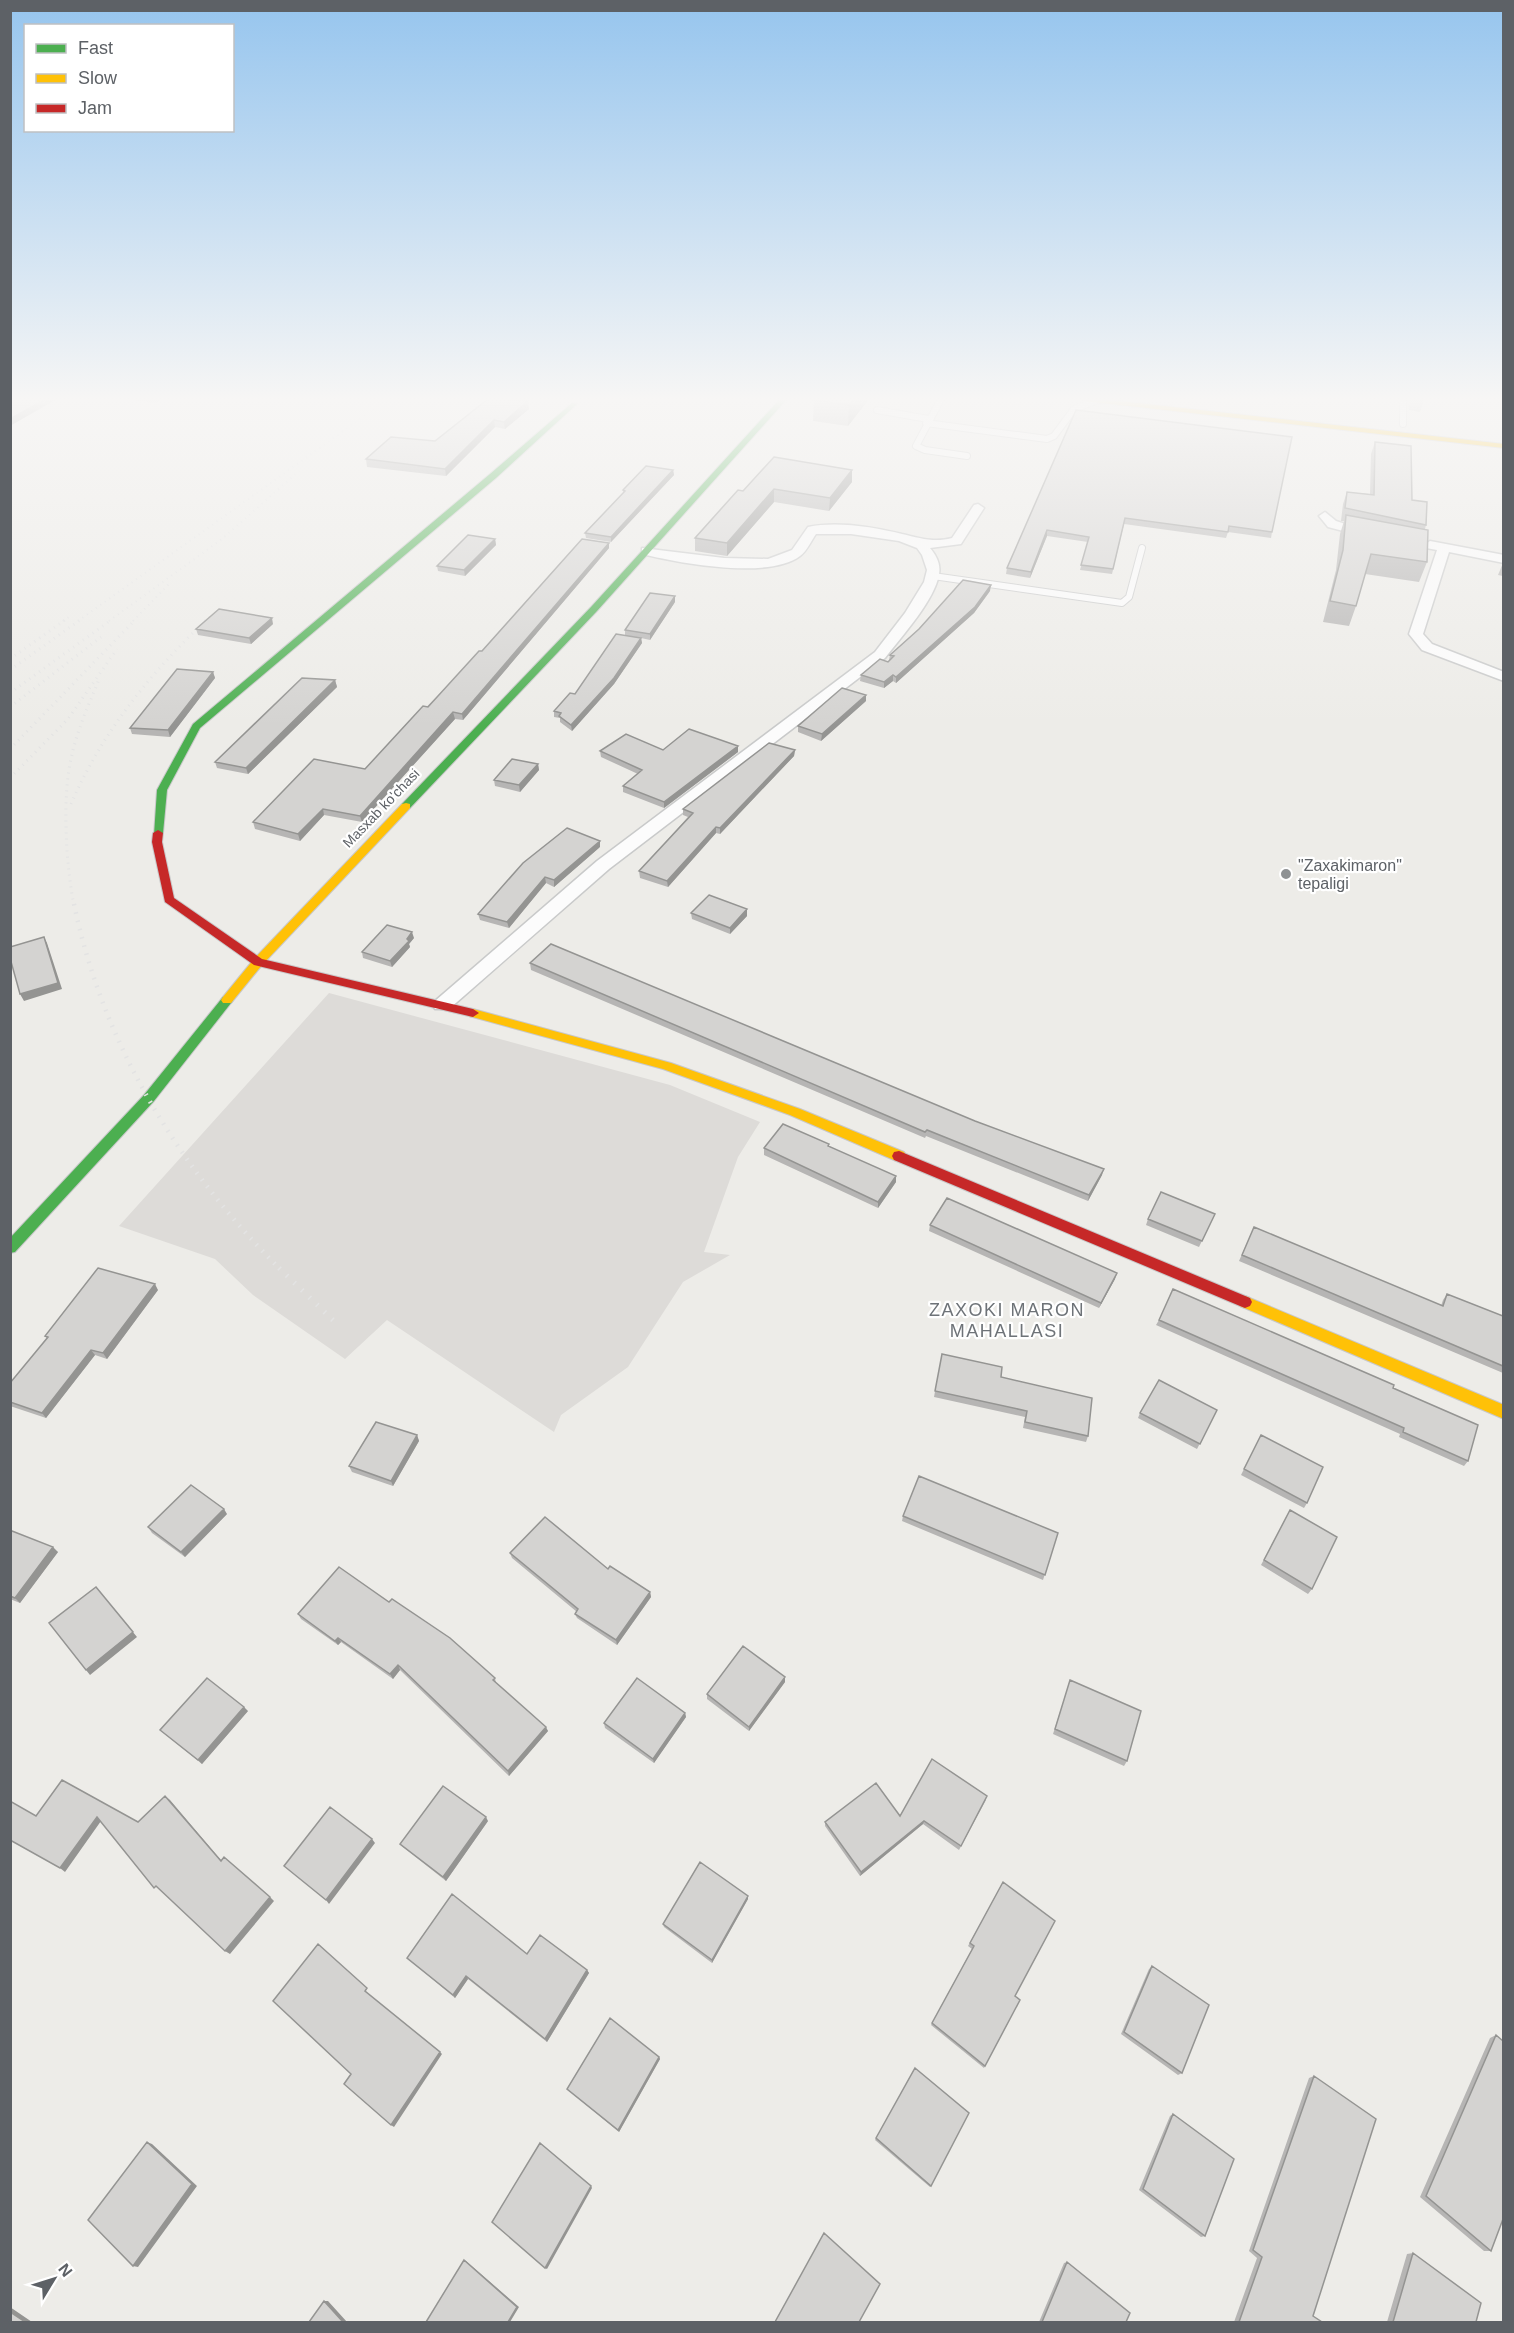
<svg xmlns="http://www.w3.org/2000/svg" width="1514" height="2333" viewBox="0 0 1514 2333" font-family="Helvetica,sans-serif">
<rect width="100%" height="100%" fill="#edece8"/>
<!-- industrial -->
<path fill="#dddbd8" d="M329,993L670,1085L760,1122L738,1157L704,1252L730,1255L683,1282L628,1367L561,1415L554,1432L387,1320L345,1359L253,1295L215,1259L119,1226Z"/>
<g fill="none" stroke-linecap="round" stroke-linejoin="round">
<!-- lane casing -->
<g stroke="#c9caca" stroke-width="8">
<path id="lane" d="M941,399L916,446L925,450L967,456
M1403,399V424
M877,410L928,419
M926,423L1047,439L1054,436L1074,409L1098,400
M933,576L1122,603L1129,597L1142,548"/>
</g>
<!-- street casing -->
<g stroke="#c9caca" stroke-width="3">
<path id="street" d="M978,504L984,508L961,544L930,548C936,555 941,564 939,574C935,600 901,637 885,658L609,869L449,1009H435L433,1005L435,1001L597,861L875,652L905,613L924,582L927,570L922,555L917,548L899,541L851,534H816C811,541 807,551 800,556C768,580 679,563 642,554V548L724,558L768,559L792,550L808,527C836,521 874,527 902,534C920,538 934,543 952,538L974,505Z
M1325,512L1336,521L1376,534L1370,538L1328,527L1319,516Z
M1430,541L1504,555V563L1449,552L1423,634L1432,644L1504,672V681L1422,650L1409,634L1437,550L1426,548L1424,545Z"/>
</g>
<!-- fast casing -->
<g stroke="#c8c8c9" stroke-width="2">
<path id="fast" d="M780,399H787L597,611L410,808H402V804L591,607Z
M572,403L577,404L496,478L200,728L167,790L163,833L158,836L154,835L157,790L193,724L490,474Z
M227,996L233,1000L231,1003L154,1101L15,1252L10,1253V1238L144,1095L223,997Z"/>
</g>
<!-- slow casing -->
<g stroke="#c8c8c9" stroke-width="2">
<path id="slow" d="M1081,399H1102L1504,444V448L1084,401Z
M406,803L410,804V808L262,965L231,1003H223L221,1000L223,997L254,959L402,804Z
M473,1009L671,1063L800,1109L904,1152L906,1156L899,1161L894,1160L790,1115L663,1069L469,1016L467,1013L469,1010Z
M1245,1296L1504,1405V1419L1240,1306L1238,1302L1240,1298Z"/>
</g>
<!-- jam casing -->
<g stroke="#c8c8c9" stroke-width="2">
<path id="jam" d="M158,830L163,833L162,842L174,898L262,959L473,1009L479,1013L473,1017L254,965L165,902L152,842L153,833Z
M899,1151L1250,1298L1252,1302L1250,1306L1245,1308L1240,1306L894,1160L892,1156L894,1152Z"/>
</g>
<!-- lane -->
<use href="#lane" stroke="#fcfcfc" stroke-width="6"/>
<!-- street -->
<use href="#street" fill="#fcfcfc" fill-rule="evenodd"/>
<!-- fast -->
<use href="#fast" fill="#4caf50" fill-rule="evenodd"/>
<!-- slow -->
<use href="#slow" fill="#ffc107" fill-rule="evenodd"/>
<!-- jam -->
<use href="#jam" fill="#c62828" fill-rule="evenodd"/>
<!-- rail-far3 -->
<path stroke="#e3e3e3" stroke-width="2" stroke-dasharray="1 4.5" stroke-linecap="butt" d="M63,621L69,617
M78,621L388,399
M109,621L222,539L299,471
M133,621L169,584
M205,621L212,614"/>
<!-- rail-far2 -->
<path stroke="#e3e3e3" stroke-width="3" stroke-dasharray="1 5" stroke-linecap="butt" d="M10,659L65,620
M10,670L80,620
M10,693L111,620
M10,707L101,637
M10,749L135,620
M10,778L68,719L117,649
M71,804C102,732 150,674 206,620
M74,905C66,866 62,798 71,759C77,730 89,704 100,677"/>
<!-- rail-far1 -->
<path stroke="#e3e3e3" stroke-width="4.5" stroke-dasharray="1.5 7" stroke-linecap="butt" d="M74,904C103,1045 179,1168 280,1269"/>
<!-- rail -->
<path stroke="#e3e3e3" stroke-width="5" stroke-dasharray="1.5 9" stroke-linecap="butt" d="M279,1268L339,1326"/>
</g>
<!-- wall -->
<path fill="#b6b5b4" d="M125,399H162L156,403Z
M869,399L848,426L813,421L814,400Z
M1410,399H1424L1420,412L1409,410Z
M521,401H528L529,409L505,429L495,427L446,476L367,467L366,459L435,441Z
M1076,410L1272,532L1271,538L1228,532L1226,538L1124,524L1112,574L1080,570L1088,542L1047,536L1030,578L1006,574L1007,568Z
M1375,442L1426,525L1425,529L1427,562L1419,582L1365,574L1356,606L1349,626L1323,622L1336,570L1340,534L1344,521H1341L1343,504L1347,492L1370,494L1371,454Z
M673,470L674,475L611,542L586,538L585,533L623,493V490Z
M852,470V482L829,511L774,502L727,556L695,551V538L743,491Z
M495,539L496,545L465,576L438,571L437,566Z
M609,543V548L463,720L455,719L362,822L324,815L300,841L255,829L253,822L365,769L482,651Z
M1503,563V576L1498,575Z
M990,591L974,613L896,683L893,681L884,688L860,681L861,675L888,662L889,660L890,655Z
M675,602L650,640L641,638L642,643L614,684L572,731L560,722V718L554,717V711L575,694L625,635V630Z
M273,624L251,644L198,635L196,629Z
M213,672L215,678L170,737L132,734L130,728Z
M335,680L337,687L248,774L217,768L215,762Z
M866,701L821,741L798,732V726Z
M663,750L738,752L664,808L623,792V786L638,774L601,757L600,751Z
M795,750L794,756L720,834L716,833L668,887L640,878L639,871L688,817L683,815V809Z
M538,764L539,770L520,792L495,786L494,780Z
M600,847L554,887L546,883L509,928L480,920L478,914Z
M747,909V916L730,934L692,919L691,913Z
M414,938L409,944L410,947L392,967L363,958L362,952Z
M530,963L1102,1175L1088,1201L926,1136L925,1138L531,970Z
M829,1144V1146L896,1182L878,1208L764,1155V1148Z
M1215,1214L1199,1247L1146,1225L1148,1219Z
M930,1225L1115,1279L1099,1308L929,1231Z
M1254,1227L1441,1306L1443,1300L1447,1294L1503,1316V1373L1239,1261Z
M158,1290L107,1359L95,1355L46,1418L10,1406V1383L47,1339L45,1336Z
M1159,1320L1393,1388L1468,1461L1464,1466L1399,1437L1400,1434L1156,1325Z
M942,1354L1001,1377L1088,1436L1086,1442L1023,1428L1025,1417L934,1397Z
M1217,1410L1197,1449L1138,1418L1140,1413Z
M417,1435L419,1441L393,1486L352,1472L349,1466Z
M1261,1435L1307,1503L1304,1508L1241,1475Z
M1290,1510L1312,1589L1308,1594L1261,1565Z
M227,1514L185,1557L152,1533L148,1527Z
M903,1516L1058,1533L1043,1580L902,1521Z
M10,1534L58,1552L20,1603L10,1599Z
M510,1553L608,1569L650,1592L651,1597L617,1645L577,1618L575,1614L577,1612L512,1558Z
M298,1614L495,1678L496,1683L548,1731L509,1776L400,1670L393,1679L341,1642L338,1645L301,1619Z
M1070,1680L1127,1761L1124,1766L1053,1734Z
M785,1682L749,1731L707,1699V1694Z
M248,1711L202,1764L160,1730Z
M685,1713L686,1717L654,1763L605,1728L604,1723Z
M986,1800L959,1850L923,1824L860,1876L825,1826V1822L900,1816Z
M488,1821L446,1881L403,1847L400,1844Z
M1003,1882L1015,1996L985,2066L984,2068L931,2025L972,1949L968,1946Z
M748,1896V1899L712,1963L664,1927L663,1924Z
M527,1954L587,1970L589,1973L547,2042L468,1979L455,1998L407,1958Z
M1152,1966L1182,2073L1178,2075L1121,2034L1149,1969Z
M1496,2035L1491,2251H1484L1420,2197L1490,2038Z
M659,2057L660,2059L619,2132L567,2089Z
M915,2068L931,2186L930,2187L875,2140Z
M1314,2076L1313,2316L1322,2322H1234L1257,2258L1249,2251L1309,2078Z
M1173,2114L1205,2236L1201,2237L1139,2190L1170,2116Z
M1413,2253L1476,2322H1387L1407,2254Z
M1067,2262L1126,2322H1039L1064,2263Z"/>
<!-- shaded-wall -->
<path fill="#949492" d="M46,399H57L10,426V419Z
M155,399H162L156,403Z
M854,399H869L848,426L849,405Z
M528,401L529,409L505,429L504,422Z
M494,420L495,427L446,476L445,469Z
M673,470L674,475L611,542V537Z
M852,470V482L829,511L830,498Z
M774,489V502L727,556V543Z
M1047,530V536L1030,578L1031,572Z
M495,539L496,545L465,576L464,570Z
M609,543V548L463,720L462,714Z
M991,585L990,591L974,613L896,683V677Z
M675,596V602L650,640V634Z
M272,618L273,624L251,644L249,638Z
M641,638L642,643L614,684L572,731L571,725Z
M213,672L215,678L170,737L168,730Z
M893,675V681L884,688V682Z
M335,680L337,687L248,774L246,768Z
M866,695V701L821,741L822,734Z
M453,712L455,719L362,822L360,816Z
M738,746V752L664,808V802Z
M795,750L794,756L720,834V828Z
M538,764L539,770L520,792L519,785Z
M323,809L324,815L300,841L298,834Z
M716,827V833L668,887L667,881Z
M600,841V847L554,887V880Z
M545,877L546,883L509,928L507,922Z
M747,909V916L730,934V928Z
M412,932L414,938L409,944L410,947L392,967L390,961Z
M44,937L47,943L62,989L24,1001L20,994Z
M1104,1169L1102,1175L1088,1201L1089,1195Z
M896,1176V1182L878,1208V1202Z
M1117,1273L1115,1279L1099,1308L1101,1303Z
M155,1284L158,1290L107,1359L103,1353Z
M91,1350L95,1355L46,1418L42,1413Z
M417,1435L419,1441L393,1486L391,1481Z
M224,1509L227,1514L185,1557L181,1552Z
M53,1547L58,1552L20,1603L15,1598Z
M100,1592L137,1637L90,1675L86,1670Z
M650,1592L651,1597L617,1645L616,1640Z
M338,1638L341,1642L338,1645L335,1641Z
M398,1665L400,1670L393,1679L390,1674Z
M785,1677V1682L749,1731V1727Z
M244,1707L248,1711L202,1764L198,1760Z
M685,1713L686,1717L654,1763L653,1759Z
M546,1727L548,1731L509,1776L508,1771Z
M165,1796L170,1800L225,1865L221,1861Z
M97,1817L101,1821L65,1872L60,1868Z
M486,1817L488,1821L446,1881L443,1877Z
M924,1821L923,1824L860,1876L861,1872Z
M372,1839L375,1843L329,1904L326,1900Z
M748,1896V1899L712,1963V1960Z
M270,1897L274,1901L230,1954L225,1951Z
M587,1970L589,1973L547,2042L545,2039Z
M466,1976L468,1979L455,1998L453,1995Z
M440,2052L442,2054L394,2127L391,2125Z
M659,2057L660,2059L619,2132L618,2130Z
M147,2142L152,2144L197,2186L138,2267L133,2266Z
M591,2186L592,2188L547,2269L545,2268Z
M464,2260L466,2261L519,2307L510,2322H508Z
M324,2301H328L347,2322H343Z
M10,2307L32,2322H25L10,2312Z"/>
<!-- building -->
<path fill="#d4d3d1" stroke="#949492" stroke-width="1.5" d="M10,399H46L10,419Z
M488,399H515L514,400L528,401L504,422L494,420L445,469L366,459L391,437L435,441Z
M816,399H854L849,405L814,400Z
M1076,410L1292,437L1272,532L1229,526L1228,532L1125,518L1113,569L1081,565L1089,537L1047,530L1031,572L1007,568Z
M1375,442L1411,446L1412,500L1427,502L1426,525L1345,508L1347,492L1374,495Z
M774,457L852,470L830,498L774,489L727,543L695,538L738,490L743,491Z
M646,466L673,470L611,537L585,533L625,491L623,490Z
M1346,515L1428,530L1427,562L1371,554L1356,606L1330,601L1343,550Z
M468,535L495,539L464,570L437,566Z
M582,539L609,543L462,714L453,712L360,816L323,809L298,834L253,822L314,759L365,769L423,706L428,707L479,651H482Z
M963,580L991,585L975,607L896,677L893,675L884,682L861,675L880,659L888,662L894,656L890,655L919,629Z
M650,593L675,596L650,634L625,630Z
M219,609L272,618L249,638L196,629Z
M616,634L641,638L614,678L571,725L559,716L561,713L554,711L570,693L575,694Z
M177,669L213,672L168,730L130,728Z
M302,678L335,680L246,768L215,762Z
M842,688L866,695L822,734L798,726Z
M689,729L738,746L664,802L623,786L642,770L600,751L626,734L663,750Z
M769,743L795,750L720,828L716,827L667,881L639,871L693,813L683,809Z
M512,759L538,764L519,785L494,780Z
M567,828L600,841L554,880L545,877L507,922L478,914L523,863Z
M709,895L747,909L730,928L691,913Z
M387,925L412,932L407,939L409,941L390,961L362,952Z
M44,937L58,983L20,994L10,958V947Z
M551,944L975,1121L1104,1169L1089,1195L927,1130L925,1132L530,963Z
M783,1124L829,1144L828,1146L896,1176L878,1202L764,1148Z
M1161,1192L1215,1214L1202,1241L1148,1219Z
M947,1198L1117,1273L1101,1303L930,1225Z
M1254,1227L1443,1306L1447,1294L1503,1316V1366L1242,1255Z
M98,1268L155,1284L103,1353L91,1350L42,1413L10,1402V1383L48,1337L45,1336Z
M1173,1289L1394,1385L1393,1388L1478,1425L1468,1461L1403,1432L1404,1428L1159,1320Z
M942,1354L1002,1367L1001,1377L1092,1398L1088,1436L1025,1422L1027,1411L935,1391Z
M1159,1380L1217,1410L1200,1444L1140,1413Z
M376,1422L417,1435L391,1481L349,1466Z
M1261,1435L1323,1467L1307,1503L1244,1469Z
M919,1476L1058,1533L1045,1575L903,1516Z
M191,1485L224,1509L181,1552L148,1527Z
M1290,1510L1337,1537L1312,1589L1264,1560Z
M545,1517L608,1569L610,1566L650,1592L616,1640L575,1614L578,1609L510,1553Z
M12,1531L53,1547L15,1598L10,1596V1534Z
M339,1567L389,1602L392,1599L450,1638L495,1678L493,1680L546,1727L508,1771L398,1665L390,1674L338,1638L335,1641L298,1614Z
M96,1587L133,1632L86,1670L49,1623Z
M743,1646L785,1677L749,1727L707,1694Z
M207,1678L244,1707L198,1760L160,1730Z
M637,1678L685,1713L653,1759L604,1723Z
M1070,1680L1141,1711L1127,1761L1055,1729Z
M932,1759L987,1796L961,1846L924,1821L861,1872L825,1822L876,1783L900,1816Z
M62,1780L138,1822L165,1796L221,1861L224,1857L270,1897L225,1951L156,1886L154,1888L97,1817L60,1868L10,1840V1801L36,1816Z
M443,1786L486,1817L443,1877L400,1844Z
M330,1807L372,1839L326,1900L284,1866Z
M700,1862L748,1896L712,1960L663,1924Z
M1003,1882L1055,1921L1015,1996L1020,2000L985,2066L932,2023L974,1946L970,1943Z
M452,1894L527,1954L540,1935L587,1970L545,2039L466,1976L453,1995L407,1958Z
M318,1944L367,1988L365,1991L440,2052L391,2125L344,2084L351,2074L273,2001Z
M1152,1966L1209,2005L1182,2073L1124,2032Z
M610,2018L659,2057L618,2130L567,2089Z
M1496,2035L1503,2041V2219L1491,2251L1426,2196Z
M915,2068L969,2113L931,2186L876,2138Z
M1314,2076L1376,2119L1313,2316L1322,2322H1239L1262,2257L1253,2250Z
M1173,2114L1234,2159L1205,2236L1143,2189Z
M147,2142L192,2184L133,2266L88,2220Z
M540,2143L591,2186L545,2268L492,2222Z
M824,2233L880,2284L859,2322H775Z
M1413,2253L1481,2303L1476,2322H1393Z
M464,2260L517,2307L508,2322H426Z
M1067,2262L1130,2313L1126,2322H1042Z
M324,2301L343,2322H309Z
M10,2312L25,2322H10Z"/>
<!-- sky -->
<linearGradient id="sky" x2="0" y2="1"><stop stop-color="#96c5ee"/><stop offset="0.55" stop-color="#f7f6f5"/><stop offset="1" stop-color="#f7f6f5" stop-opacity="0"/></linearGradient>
<rect width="1514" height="726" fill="url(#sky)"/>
<!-- markers -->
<circle fill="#8f9294" stroke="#fff" stroke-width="2" cx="1286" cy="874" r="6"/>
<g text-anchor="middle" stroke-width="4.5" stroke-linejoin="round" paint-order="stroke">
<!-- far-street labels -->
<g font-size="14" fill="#5d6166" stroke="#fff">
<text transform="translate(381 808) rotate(-46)" y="5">Masxab ko'chasi</text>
</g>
<!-- poi labels -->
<g font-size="16" fill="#5d6166" stroke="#fff" text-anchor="start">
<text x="1298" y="871">"Zaxakimaron"<tspan x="1298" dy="18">tepaligi</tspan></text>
</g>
<!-- neighbourhood labels -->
<g font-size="18" letter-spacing="1.5" fill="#6e7378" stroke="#fff">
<text x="1007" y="1316">ZAXOKI MARON<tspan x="1007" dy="21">MAHALLASI</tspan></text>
</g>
</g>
<!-- border -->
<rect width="1514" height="2333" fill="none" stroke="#5d6166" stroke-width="24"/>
<!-- legend -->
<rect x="24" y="24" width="210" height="108" fill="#ffffff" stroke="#bec0c2" stroke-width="1.5"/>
<rect x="36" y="44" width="30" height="9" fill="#4caf50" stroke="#bec0c2" stroke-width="1.5"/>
<text x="78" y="54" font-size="18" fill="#5d6166">Fast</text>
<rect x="36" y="74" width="30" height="9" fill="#ffc107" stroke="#bec0c2" stroke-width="1.5"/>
<text x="78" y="84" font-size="18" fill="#5d6166">Slow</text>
<rect x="36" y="104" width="30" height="9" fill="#c62828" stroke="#bec0c2" stroke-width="1.5"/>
<text x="78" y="114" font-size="18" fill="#5d6166">Jam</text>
<!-- north arrow -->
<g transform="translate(54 2279) rotate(52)" stroke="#ffffff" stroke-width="4.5" paint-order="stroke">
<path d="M0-4.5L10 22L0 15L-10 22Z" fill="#5d6166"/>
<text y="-9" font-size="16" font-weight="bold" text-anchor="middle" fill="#5d6166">N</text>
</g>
</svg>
